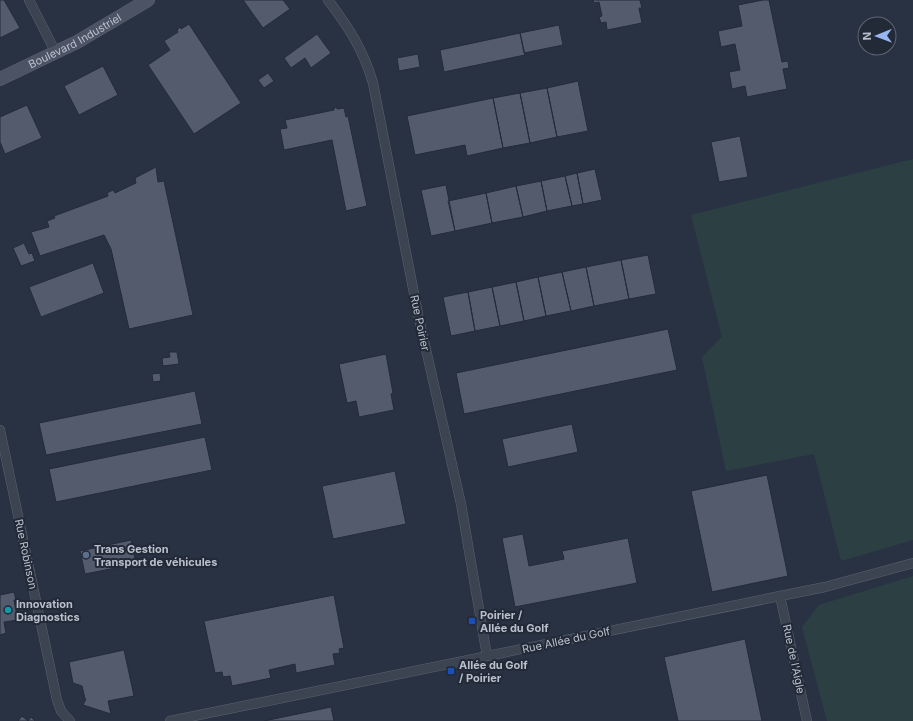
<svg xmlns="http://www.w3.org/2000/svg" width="913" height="721" viewBox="0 0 913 721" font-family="Inter,sans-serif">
<rect width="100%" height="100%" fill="#293242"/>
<!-- green -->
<path fill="#2c4044" d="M913,159V540L841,561L814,454L726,471L702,357L722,337L691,215Z
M913,576V721H827L802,627L819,605Z"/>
<!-- building -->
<path fill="#535b6c" stroke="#242b39" d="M0,0H4L20,28L0,38Z
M243,0H283L290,9L263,28Z
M593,0H640L642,8H639L642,23L607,30L606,22L601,23L599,17L602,16L599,2L594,3Z
M763,0H769L782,62L788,61L789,68L783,69L787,89L747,97L745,86L732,89L729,72L740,70L735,44L721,47L718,31L742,26L738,5Z
M189,24L241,103L194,134L148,65L170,50L164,41L178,32L177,30L180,27L181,29Z
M559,25L563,45L524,53L520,33Z
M520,33L525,55L444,72L440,50Z
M317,34L331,53L311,68L305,58L291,68L284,58Z
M418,54L420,67L399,71L397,58Z
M103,66L118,95L79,115L64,86Z
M268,73L274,81L264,88L258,80Z
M578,81L588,131L557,137L547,88Z
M547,88L557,137L530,143L520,93Z
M520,93L530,143L503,148L493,98Z
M493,98L503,148L467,156L465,145L415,155L407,116Z
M27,105L42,138L5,154L0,142V117Z
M337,107V109L344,108L346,117L348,116L367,206L346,211L332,140L284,150L280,129L287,128L285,120L334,110V108Z
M740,136L748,177L719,182L711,142Z
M156,167L158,182L164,181L193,315L129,329L111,249L104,235L40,256L31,232L49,227L47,221L55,218L54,216L108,196L107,193L113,190L115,193L136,183L135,178Z
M595,169L602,200L583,204L577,173Z
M577,173L583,204L572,206L565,176Z
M565,176L572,206L547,211L541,181Z
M541,181L547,211L523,217L516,186Z
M446,185L455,231L431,236L421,190Z
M516,186L523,217L492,223L486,193Z
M486,193L492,223L455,231L448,201Z
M24,243L29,254L32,253L35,261L21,266L13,248Z
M648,255L656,294L629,299L621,260Z
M621,260L629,299L594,306L586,267Z
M93,263L104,293L41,317L29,287Z
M586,267L594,306L571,311L562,272Z
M562,272L571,311L546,316L538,277Z
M538,277L546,316L524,321L516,282Z
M516,282L524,321L500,326L492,287Z
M492,287L500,326L475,331L468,292Z
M468,292L475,331L451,336L443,297Z
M668,329L677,370L464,414L456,373Z
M169,352H177L179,364L163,366L162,358L170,357Z
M386,354L393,393L391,394L394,410L359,417L356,401L347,403L339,364Z
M160,373L161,381L153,382L152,374Z
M195,391L202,424L46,455L39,423Z
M572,424L578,452L508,467L502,439Z
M205,437L212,470L56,502L49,469Z
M395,471L406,524L333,539L322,486Z
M767,475L788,576L712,592L691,491Z
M523,534L529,566L564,559L562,551L628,538L637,583L515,607L502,538Z
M131,540L136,564L85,574L80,551Z
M14,592L16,600H14L18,620L4,622L6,633L0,635V595Z
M334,595L344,648L339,649L340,653L333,654L335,665L296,673L295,664L269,670L271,678L232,686L230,676L223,677L222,672L215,673L204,621Z
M745,639L762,721H678L664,657Z
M124,650L134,696L108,701L111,714L83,705L86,699H85L82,686L73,683L69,662Z
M331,707L334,721H264Z
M22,716L28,721L31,717L35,721H18Z"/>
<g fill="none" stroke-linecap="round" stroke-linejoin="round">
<!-- street casing -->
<g stroke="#5b626f" stroke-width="10">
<path id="street" d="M29,0L56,53
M328,0C349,28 363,49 373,83L418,314L461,504L487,656
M0,430L57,700L61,711L70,721
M780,596L807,721
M170,721L780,596L825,587L913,563"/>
</g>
<!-- secondary casing -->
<g stroke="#5b626f" stroke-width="14">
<g id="secondary">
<path id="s1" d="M0,79L77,42L148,0"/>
</g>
</g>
<!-- street -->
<use href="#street" stroke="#3d4451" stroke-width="9"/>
<!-- secondary -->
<use href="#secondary" stroke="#4c5364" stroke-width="13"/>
</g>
<!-- markers -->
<circle fill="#5c6f8a" stroke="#222937" stroke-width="1.5" cx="86" cy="555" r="4"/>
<circle fill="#0f9aa8" stroke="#222937" stroke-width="1.5" cx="8" cy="610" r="4"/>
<g fill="#1a4fb4" stroke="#222937" stroke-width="1.5">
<rect x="468" y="617" width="8" height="8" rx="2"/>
<rect x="447" y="667" width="8" height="8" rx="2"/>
</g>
<g text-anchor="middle" stroke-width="4" stroke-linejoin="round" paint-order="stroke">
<!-- street labels -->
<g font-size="11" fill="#bac0cb" stroke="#222937">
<text dy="4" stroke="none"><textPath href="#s1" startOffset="84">Boulevard Industriel</textPath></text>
<text transform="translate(420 323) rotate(78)" y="4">Rue Poirier</text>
<text transform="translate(26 554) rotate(78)" y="4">Rue Robinson</text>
<text transform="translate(566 640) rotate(-12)" y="4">Rue Allée du Golf</text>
<text transform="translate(794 659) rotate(78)" y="4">Rue de l'Aigle</text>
</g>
<!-- poi labels -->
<g font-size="11" font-weight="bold" fill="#bac0cb" stroke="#222937" text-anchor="start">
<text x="94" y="553">Trans Gestion<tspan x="94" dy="13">Transport de véhicules</tspan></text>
<text x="16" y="608">Innovation<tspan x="16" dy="13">Diagnostics</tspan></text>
<text x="480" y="619">Poirier /<tspan x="480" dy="13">Allée du Golf</tspan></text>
<text x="459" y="669">Allée du Golf<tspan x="459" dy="13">/ Poirier</tspan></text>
</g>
</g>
<!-- north arrow -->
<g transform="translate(877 36) rotate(269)"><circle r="19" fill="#222937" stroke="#5f6572"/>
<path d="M0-3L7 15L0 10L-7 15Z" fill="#99b6f1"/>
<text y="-6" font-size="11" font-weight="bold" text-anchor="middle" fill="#bac0cb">N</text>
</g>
</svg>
